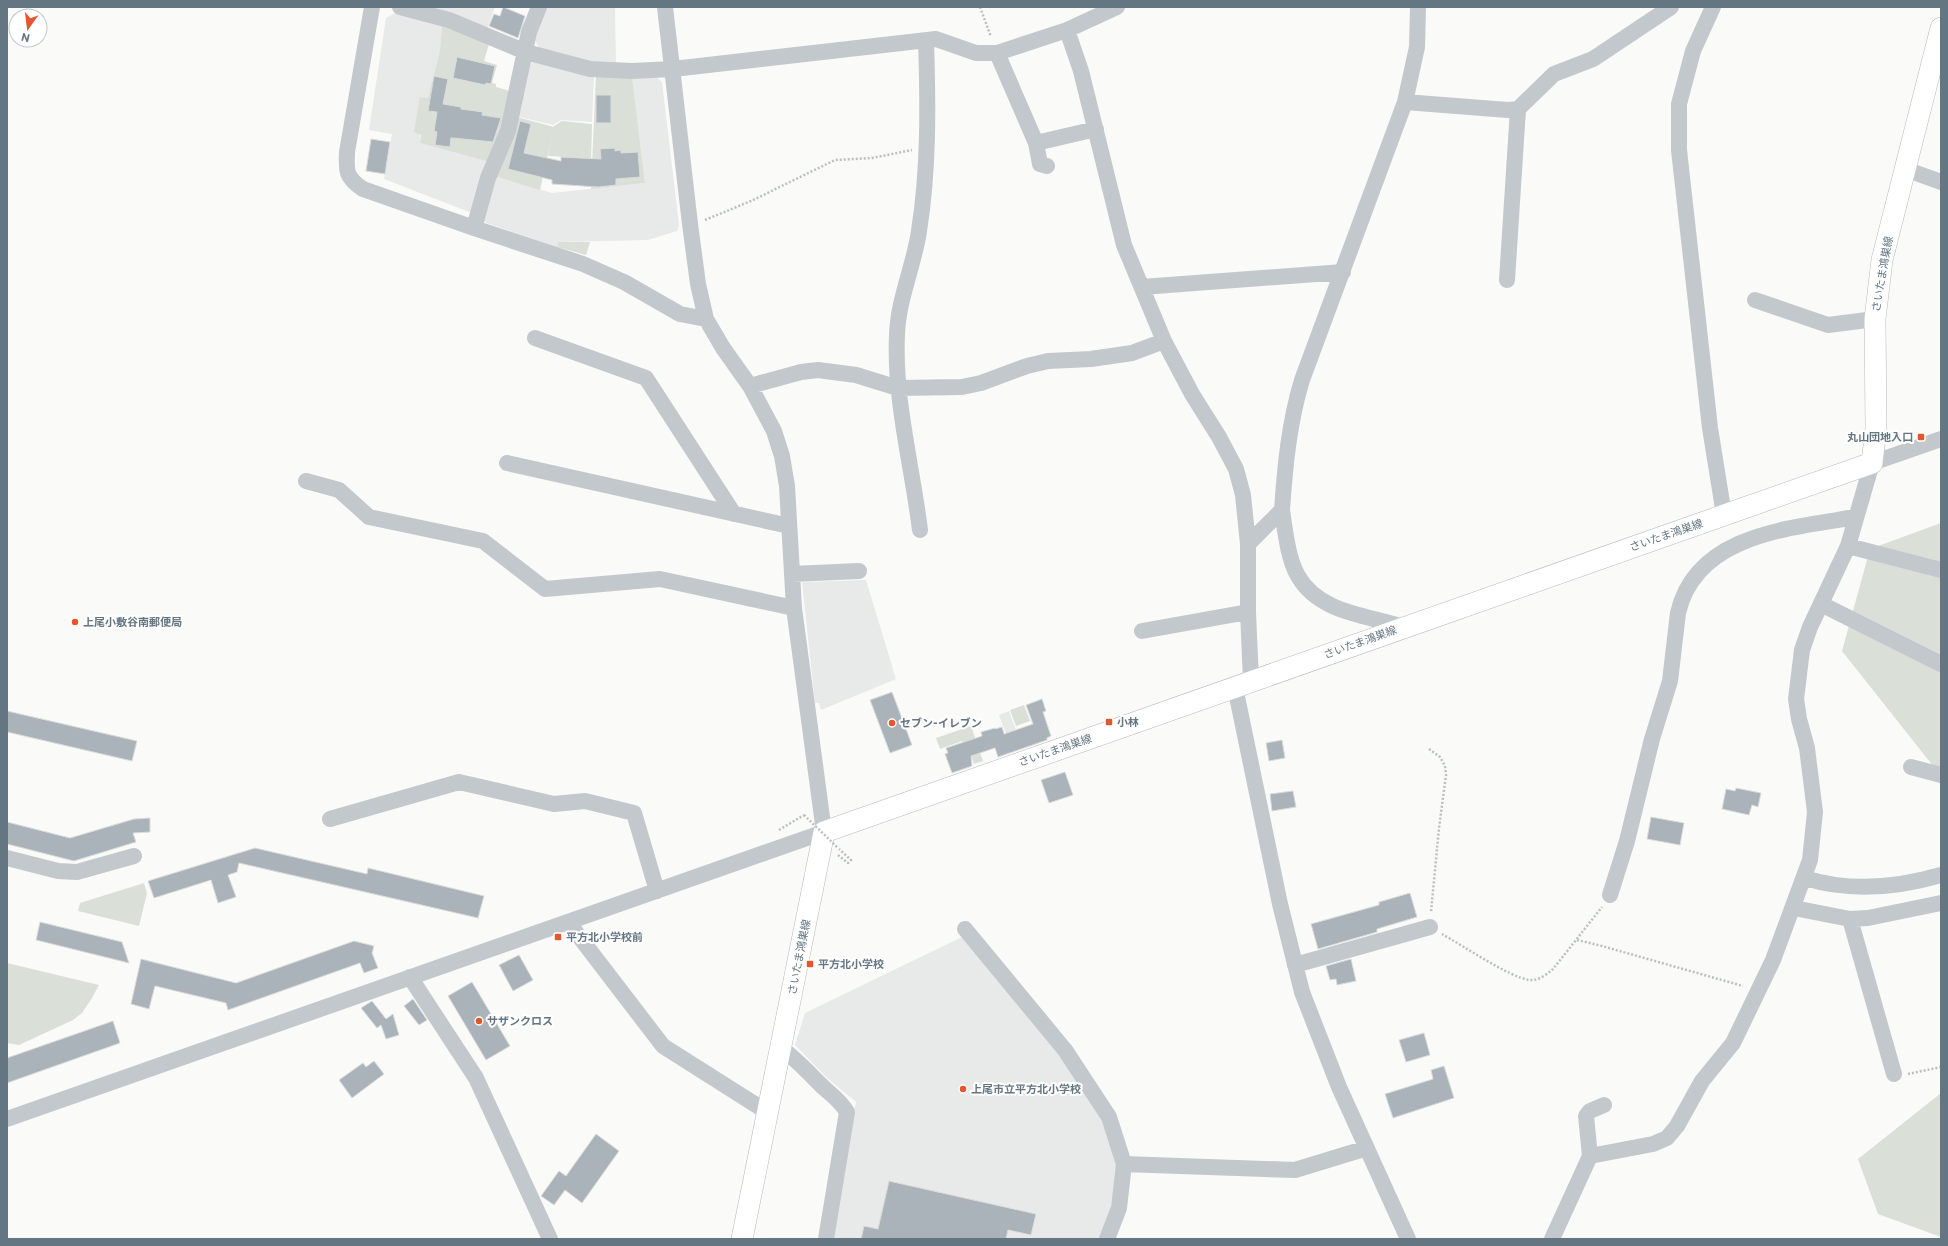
<svg xmlns="http://www.w3.org/2000/svg" width="1948" height="1246" viewBox="0 0 1948 1246" font-family="Commissioner,'Noto Sans JP',sans-serif">
<rect width="100%" height="100%" fill="#fafaf8"/>
<!-- built -->
<path fill="#e8e9e9" d="M423,7H495L487,30Z
M543,7L615,8L616,64L588,62L540,50L532,34Z
M397,12L442,26L440,50L428,99L420,97V143L489,162L472,213L384,179L392,134L369,130L386,18Z
M536,60L594,75L592,122L561,120L553,125L516,116L527,65Z
M654,75L662,82L679,225L677,231L648,240L558,242L557,247L481,221L494,176L552,193L645,183L632,76Z
M866,580L896,679L821,710L819,703H815L802,582Z
M1009,711L1022,747L1012,750L999,715Z
M964,936L1061,1052L1101,1116L1120,1157L1118,1201L1101,1239H830L856,1102L826,1077L795,1045L805,1013Z"/>
<!-- green -->
<path fill="#dadfd7" d="M442,26L489,44L484,61L497,65L492,83L496,84V87L510,91L504,125L489,162L420,143L421,135L414,132L420,97L428,98L440,50Z
M596,74L632,76L645,183L591,189Z
M517,117L554,127L540,190L494,176Z
M562,121L592,124L591,160H584V158L548,156L554,126Z
M558,242H590L586,255L557,247Z
M1941,523V776L1842,651L1870,549Z
M1024,705L1030,721L1016,726L1010,710Z
M971,726L983,761L974,764L967,743L963,744L962,741L940,749L936,738Z
M144,883L147,893L139,926L78,911L80,903Z
M7,963L99,985L92,998L82,1013L73,1020L19,1045L7,1043Z
M1941,1093V1237L1878,1214L1858,1159Z"/>
<!-- building -->
<path fill="#aab3b9" stroke="#dcdcda" d="M503,7L525,16L518,38L489,26L494,14L500,16Z
M457,57L495,66L491,84L486,83L485,85L453,78Z
M434,76L448,79L443,104L461,107V109L483,112L482,115L501,118L493,142L453,138H451L450,147L435,145L437,132L434,131L437,112L428,111Z
M596,95H611V123H596Z
M520,121L531,124L524,153L561,161V157L601,159L600,149L615,148V151L621,150V153L638,152L640,177L616,179V185L598,187L552,184V180L508,169Z
M371,139L390,142L385,174L366,171Z
M892,692L912,745L890,753L870,700Z
M1042,699L1046,711L1043,712L1051,736L1047,738V740L998,757L995,748L971,756L972,766L952,773L945,754L948,753L946,748L982,736L981,732L995,728V729L1002,727L1004,734L1033,724L1026,705Z
M7,711L137,741L132,761L7,732Z
M1282,740L1285,758L1269,761L1266,743Z
M1065,772L1073,795L1049,803L1041,780Z
M1736,788L1761,793L1758,807L1752,805L1749,815L1722,809L1726,789L1735,791Z
M1293,791L1296,807L1272,811L1270,794Z
M1651,817L1684,823L1680,845L1647,839Z
M150,818V832L133,833L136,842L74,861L7,844V822L70,838L134,819Z
M255,848L367,874L368,868L484,896L478,918L239,863L237,872L228,875L236,897L218,903L211,880L154,898L148,881Z
M1410,893L1417,917L1377,929V932L1318,949L1311,924L1379,905V902Z
M40,922L122,942L129,963L36,940Z
M354,941L374,946L372,953L378,968L364,973L360,963L228,1010L226,1003L155,986L149,1009L131,1004L141,959L236,983Z
M519,955L533,980L513,991L499,965Z
M1351,959L1356,981L1337,985L1336,979L1330,980L1326,966Z
M472,982L510,1046L486,1060L448,996Z
M413,999L427,1020L419,1025L404,1006Z
M372,1001L386,1019L393,1014L399,1035L386,1039L381,1025L377,1028L361,1008Z
M113,1021L120,1043L7,1083V1058Z
M1424,1033L1430,1055L1406,1062L1399,1040Z
M374,1061L384,1074L352,1098L339,1080L363,1063L366,1067Z
M1444,1066L1454,1098L1393,1118L1385,1094L1433,1079L1431,1070Z
M596,1134L619,1151L582,1203L565,1190L554,1205L541,1196L559,1171L566,1176Z
M889,1181L1036,1214L1031,1235L1008,1230L1006,1239H861L864,1226L878,1229Z"/>
<g fill="none" stroke-linecap="round" stroke-linejoin="round">
<!-- major casing -->
<g stroke="#b5babe" stroke-width="22">
<path id="major" d="M742,1239L824,832L1872,463L1876,428L1875,319L1882,260L1941,28"/>
</g>
<!-- path -->
<path stroke="#bbbfc2" stroke-width="2.5" stroke-dasharray="2 2" stroke-linecap="butt" d="M980,7L991,37
M705,220L751,201L835,160L872,158L912,150
M1429,749L1440,757L1445,766L1446,775L1439,828L1431,912
M779,830L804,815
M838,855L848,863L851,860L839,849
M1442,934C1462,945 1509,977 1529,980C1539,981 1547,974 1553,969L1602,907
M1577,940L1602,946L1743,986
M1908,1074L1941,1067"/>
<!-- minor -->
<path stroke="#c3c8cc" stroke-width="16" d="M372,7L347,152C346,171 346,178 363,189L474,228L583,264L624,282L680,314L706,319
M400,7L449,20L526,52L590,69L632,71L673,69L936,39L976,53H997L1067,30L1117,7
M1713,7L1693,51L1679,104V150L1710,428L1724,515
M1067,30L1081,71L1124,245L1164,341L1192,394L1219,437L1236,469L1243,495L1248,544V612L1251,681
M997,53L1036,143L1040,164L1047,166
M1405,102L1508,110L1518,109L1554,74L1593,59L1671,7
M1036,143L1096,129
M1905,169L1941,182
M474,228L488,178L508,131L529,32L539,7
M1507,280L1518,109
M1142,287L1343,272
M1755,300L1828,325L1875,319
M535,338L646,378L734,514
M750,386L801,372L818,370L856,375L898,388L962,387L981,383L1027,366L1048,361L1091,359L1132,353L1164,341
M507,463L789,526
M306,481L339,490L369,517L483,541L545,589L660,579L794,608
M1282,510C1285,530 1288,559 1298,576C1319,613 1367,615 1404,627
M920,530C912,465 894,400 897,335C898,299 914,266 919,231C929,168 928,103 926,40
M1248,544L1282,510C1285,466 1289,423 1302,380L1405,102L1417,47L1418,7
M1848,546L1941,570
M792,574L859,571
M1821,604L1941,664
M1142,631L1248,612
M1235,687L1280,904L1302,992L1339,1087L1408,1239
M1911,767L1941,775
M330,819L459,782L554,804L585,801L634,813L657,891
M7,858L58,871L77,872L134,856
M1805,878C1849,892 1896,888 1941,875
M1610,895L1627,841L1652,739L1670,681L1678,613C1696,534 1791,528 1856,517
M1794,908L1850,919L1868,918L1941,903
M1850,919L1894,1074
M568,922L663,1046L767,1112
M965,929L1065,1050L1109,1117L1124,1164L1119,1208L1107,1239
M1295,965L1430,927
M410,977L476,1078L550,1239
M781,1048C796,1059 807,1071 821,1085C830,1094 840,1100 847,1112L826,1239
M7,1119L824,832L794,608L787,486L782,456L774,431L750,386L723,348L706,319L698,284L690,224L665,7
M1590,1156L1586,1116L1590,1111L1604,1105
M1124,1164L1295,1170L1367,1148
M1552,1239L1590,1156L1653,1144L1667,1138L1677,1126L1702,1081L1733,1043L1773,960L1810,860L1815,812L1807,748L1799,719L1796,699L1802,650L1810,627L1848,546L1872,463L1941,439"/>
<!-- major -->
<use href="#major" stroke="#fff" stroke-width="21"/>
<!-- path-bridge -->
<path stroke="#bbbfc2" stroke-width="2.5" stroke-dasharray="2 2" stroke-linecap="butt" d="M804,815L838,848"/>
</g>
<!-- markers -->
<g fill="#e4572e" stroke="#fff" stroke-width="1.5">
<rect x="1917" y="433" width="8" height="8" rx="2"/>
<circle cx="75" cy="622" r="4"/>
<rect x="1105" y="718" width="8" height="8" rx="2"/>
<circle cx="892" cy="723" r="4"/>
<rect x="554" y="933" width="8" height="8" rx="2"/>
<rect x="806" y="960" width="8" height="8" rx="2"/>
<circle cx="479" cy="1021" r="4"/>
<circle cx="963" cy="1089" r="4"/>
</g>
<g text-anchor="middle" stroke-width="4" stroke-linejoin="round" paint-order="stroke">
<!-- street labels -->
<g font-size="11" fill="#657683" stroke="#fff">
<text transform="translate(1882 274) rotate(-80)" y="4">さいたま鴻巣線</text>
<text transform="translate(1666 535) rotate(-19)" y="4">さいたま鴻巣線</text>
<text transform="translate(1360 642) rotate(-20)" y="4">さいたま鴻巣線</text>
<text transform="translate(1055 750) rotate(-19)" y="4">さいたま鴻巣線</text>
<text transform="translate(799 957) rotate(-79)" y="4">さいたま鴻巣線</text>
</g>
<!-- poi labels -->
<g font-size="11" font-weight="bold" fill="#657683" stroke="#fff" text-anchor="start">
<text x="1913" y="441" text-anchor="end">丸山団地入口</text>
<text x="83" y="626">上尾小敷谷南郵便局</text>
<text x="1117" y="726">小林</text>
<text x="900" y="727">セブン-イレブン</text>
<text x="566" y="941">平方北小学校前</text>
<text x="818" y="968">平方北小学校</text>
<text x="487" y="1025">サザンクロス</text>
<text x="971" y="1093">上尾市立平方北小学校</text>
</g>
</g>
<!-- border -->
<rect width="1948" height="1246" fill="none" stroke="#657683" stroke-width="16"/>
<!-- north arrow -->
<g transform="translate(28 28) rotate(194)"><circle r="19" fill="#ffffff" stroke="#c1c8cd"/>
<path d="M0-3L7 15L0 10L-7 15Z" fill="#e4572e"/>
<text y="-6" font-size="11" font-weight="bold" text-anchor="middle" fill="#657683">N</text>
</g>
</svg>
